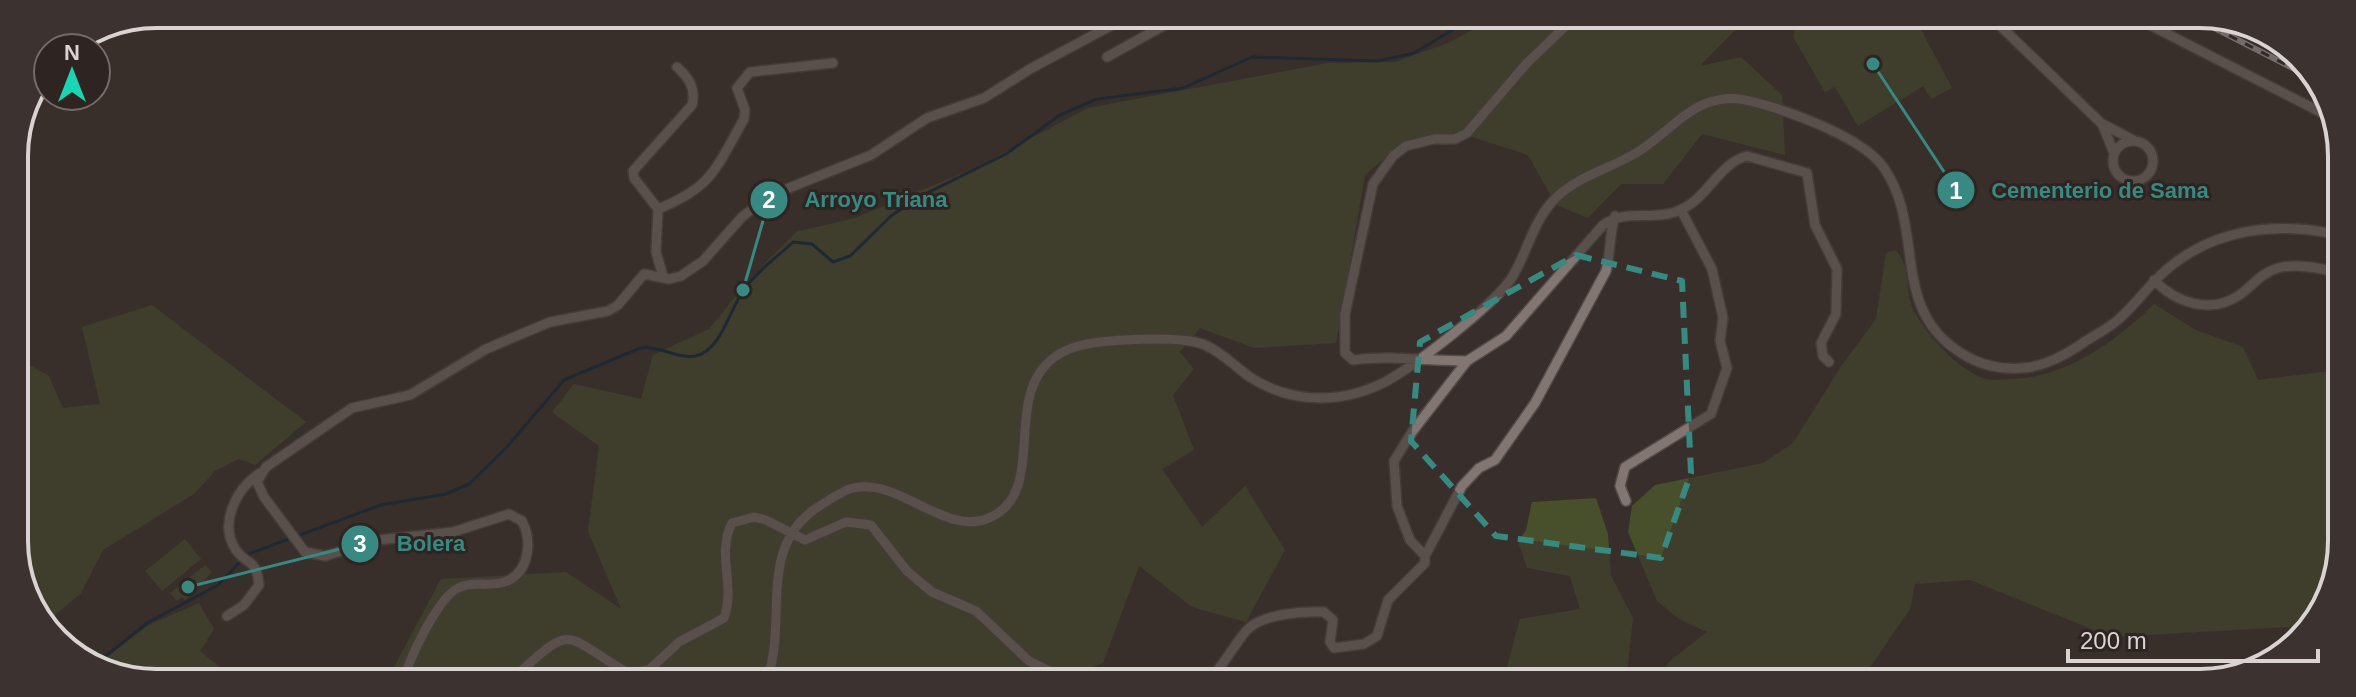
<svg xmlns="http://www.w3.org/2000/svg" width="2356" height="697" viewBox="0 0 2356 697" font-family="Arial,sans-serif">
<rect width="100%" height="100%" fill="#382f2c"/>
<!-- green -->
<path fill="#484f2b" d="M1496,17L1747,18L1700,66L1741,57L1782,95L1785,155L1702,134L1663,184H1621L1588,218L1556,205L1528,155L1457,132L1406,140L1365,175L1336,343L1254,348L1200,328L1180,352L1194,369L1173,395L1194,450L1162,469L1202,527L1245,486L1285,550L1246,622L1192,607L1139,566L1103,663L1076,674L1079,680L372,679L394,667L441,579L566,572L621,609L588,531L599,446L552,412L574,384L641,399L653,355L709,329L749,280L796,232L855,218L975,168L1088,108L1328,63L1395,62L1448,43Z
M1807,18L1916,20L1952,88L1931,99L1923,86L1858,126L1835,87L1825,92L1793,37L1796,25Z
M1895,250C1913,267 1903,292 1915,313C1928,336 1958,370 1985,379C1992,381 2003,379 2010,379C2066,378 2115,342 2154,304L2196,330L2243,347L2258,380L2338,370L2337,577L2307,626L2111,637L1970,580L1915,584L1910,609L1860,682H1654L1671,660L1707,632L1679,619L1657,601L1628,532L1632,506L1655,485L1763,463L1793,443L1842,365L1876,319L1886,253Z
M152,305L306,422L255,465L239,459L215,471L194,494L103,550L81,593L46,623L17,568L15,358L48,375L63,408L100,404L82,327Z
M1596,498L1608,534L1611,576L1633,618L1626,681H1503L1520,619L1580,609L1570,576L1527,568L1518,541L1526,530L1532,502Z
M185,539L201,559L162,591L145,571Z
M205,565L212,572L185,600L182,597L177,601L170,593Z
M199,603L214,629L200,651L235,679L120,678L96,665L149,625Z"/>
<g fill="none" stroke-linecap="round" stroke-linejoin="round">
<!-- stream -->
<path stroke="#01223c" stroke-width="3" d="M92,662L107,655L147,623L218,585L248,554L381,505L446,494L469,484L506,448L564,380L640,348C659,345 676,359 695,356C721,351 730,309 743,291C756,272 777,257 793,242L812,244L833,262L850,256L891,216L919,197L1006,154L1060,115L1097,99L1183,88L1252,57L1378,61L1414,53L1474,17"/>
<!-- minor casing -->
<g stroke="#534c49" stroke-width="12">
<path id="minor" d="M1992,18L2101,123L2133,140
M2138,19L2334,119
M1107,57L1181,16
M2103,126L2114,153
M2113 161a20 20 0 1 1 40 0a20 20 0 1 1-40 0Z
M658,209C713,187 716,168 744,119L745,110L737,88L750,72L833,63
M663,276L656,252L658,209L634,178L633,171L692,105C696,88 689,78 677,67
M2154,280C2176,303 2210,314 2238,296C2252,287 2260,273 2278,268C2297,263 2320,268 2339,273
M1467,361C1431,361 1387,355 1353,360L1345,353V314L1373,184L1393,156L1406,146L1434,139H1455L1467,133L1527,63L1575,17
M1626,501L1620,486L1625,467L1711,414L1727,368L1720,341L1723,318L1712,269L1681,210
M1425,556L1410,540L1397,506L1394,461L1412,432L1467,361L1506,336L1603,225C1626,208 1654,222 1680,210C1708,198 1719,163 1747,156L1807,173L1815,225L1837,269L1836,314L1821,343L1823,356L1829,362
M227,616L244,605L259,585C256,557 248,567 236,550C218,523 237,488 260,473
M405,679C407,660 440,596 458,588C473,580 492,588 507,581C530,571 532,540 522,521L509,514L453,532L378,540L325,556L305,552L264,497L257,482L266,467L352,408L410,395L486,349L550,322L608,311L618,305L644,274L669,279L681,276L703,261L742,217L769,196L871,155L927,118L984,98L1030,69L1129,16
M513,679C577,618 563,637 630,674L650,669L679,642L724,618C736,586 716,554 732,523L754,517L766,520L805,540L846,522L871,525L907,571L932,592L976,611L1029,661L1068,680
M767,680C788,621 757,550 815,509C826,502 841,491 853,488C899,477 945,537 989,518C1056,490 989,375 1075,347C1100,339 1182,335 1205,345C1222,352 1235,367 1250,377C1291,404 1342,404 1385,382C1416,365 1491,307 1511,279C1527,254 1532,224 1552,202C1574,177 1608,170 1636,153C1660,139 1681,113 1707,103C1721,98 1736,97 1750,101C1787,110 1863,137 1884,168C1926,229 1889,308 1961,353C1979,365 2002,370 2023,368C2046,366 2065,355 2083,343C2095,335 2109,328 2119,319C2136,304 2148,286 2165,271C2214,228 2277,221 2339,235
M1152,680H1162
M1208,681C1224,665 1232,648 1246,631C1260,614 1303,611 1324,612L1333,620L1330,642L1334,648L1364,644L1377,636L1388,600L1425,563V556L1462,486L1479,468L1495,460L1535,403L1606,271C1611,252 1609,235 1615,216"/>
</g>
<!-- minor -->
<use href="#minor" stroke="#817672" stroke-width="9"/>
<!-- rail casing -->
<g stroke="#bdb7b5" stroke-width="6">
<path id="rail" d="M2197,19L2312,78"/>
</g>
<!-- rail -->
<use href="#rail" stroke="#2e2522" stroke-width="3" stroke-dasharray="9" stroke-linecap="butt"/>
</g>
<!-- marked area -->
<path d="M0 0H2356V697H0ZM1576,255L1682,281L1691,473L1661,558L1496,536L1411,441L1420,342Z" fill="#382f2c" fill-opacity=".55" fill-rule="evenodd"/>
<path fill="none" stroke="#378982" stroke-width="6" stroke-dasharray="16 10" stroke-linejoin="round" d="M1576,255L1682,281L1691,473L1661,558L1496,536L1411,441L1420,342Z"/>
<!-- crop -->
<path d="M0 0H2356V697H0ZM156 28H2200A128 128 0 0 1 2328 156V541A128 128 0 0 1 2200 669H156A128 128 0 0 1 28 541V156A128 128 0 0 1 156 28Z" fill="#3c3330" fill-rule="evenodd"/>
<path fill="none" stroke="#d9d3d1" stroke-width="4" d="M156 28H2200A128 128 0 0 1 2328 156V541A128 128 0 0 1 2200 669H156A128 128 0 0 1 28 541V156A128 128 0 0 1 156 28Z"/>
<!-- callouts -->
<path fill="none" stroke="#378982" stroke-width="3" d="M1873 64L1956 190M743 290L769 200M188 587L360 544"/>
<g fill="#378982" stroke="#2e2522" stroke-width="3">
<circle cx="1873" cy="64" r="8"/>
<circle cx="743" cy="290" r="8"/>
<circle cx="188" cy="587" r="8"/>
<circle cx="1956" cy="190" r="20"/>
<circle cx="769" cy="200" r="20"/>
<circle cx="360" cy="544" r="20"/>
</g>
<g font-size="24" text-anchor="middle" font-weight="bold" fill="#fff">
<text x="1956" y="199">1</text>
<text x="769" y="208">2</text>
<text x="360" y="552">3</text>
</g>
<g font-size="22" text-anchor="middle" font-weight="bold" fill="#378982" stroke="#2e2522" stroke-width="6" stroke-linejoin="round" paint-order="stroke">
<text x="2100" y="198">Cementerio de Sama</text>
<text x="876" y="207">Arroyo Triana</text>
<text x="431" y="551">Bolera</text>
</g>
<!-- north arrow -->
<g transform="translate(72 72)"><circle r="38" fill="#2e2522" stroke="#726b68" stroke-width="2"/>
<path d="M0-6L14 30L0 20L-14 30Z" fill="#1ad5b2"/>
<text y="-12" font-size="22" font-weight="bold" text-anchor="middle" fill="#d9d3d1">N</text>
</g>
<!-- scale -->
<path d="M2068 649v12h250v-12" fill="none" stroke="#d9d3d1" stroke-width="4"/>
<text x="2080" y="649" font-size="24" fill="#d9d3d1" stroke="#2e2522" stroke-width="6" paint-order="stroke">200 m</text>
</svg>
